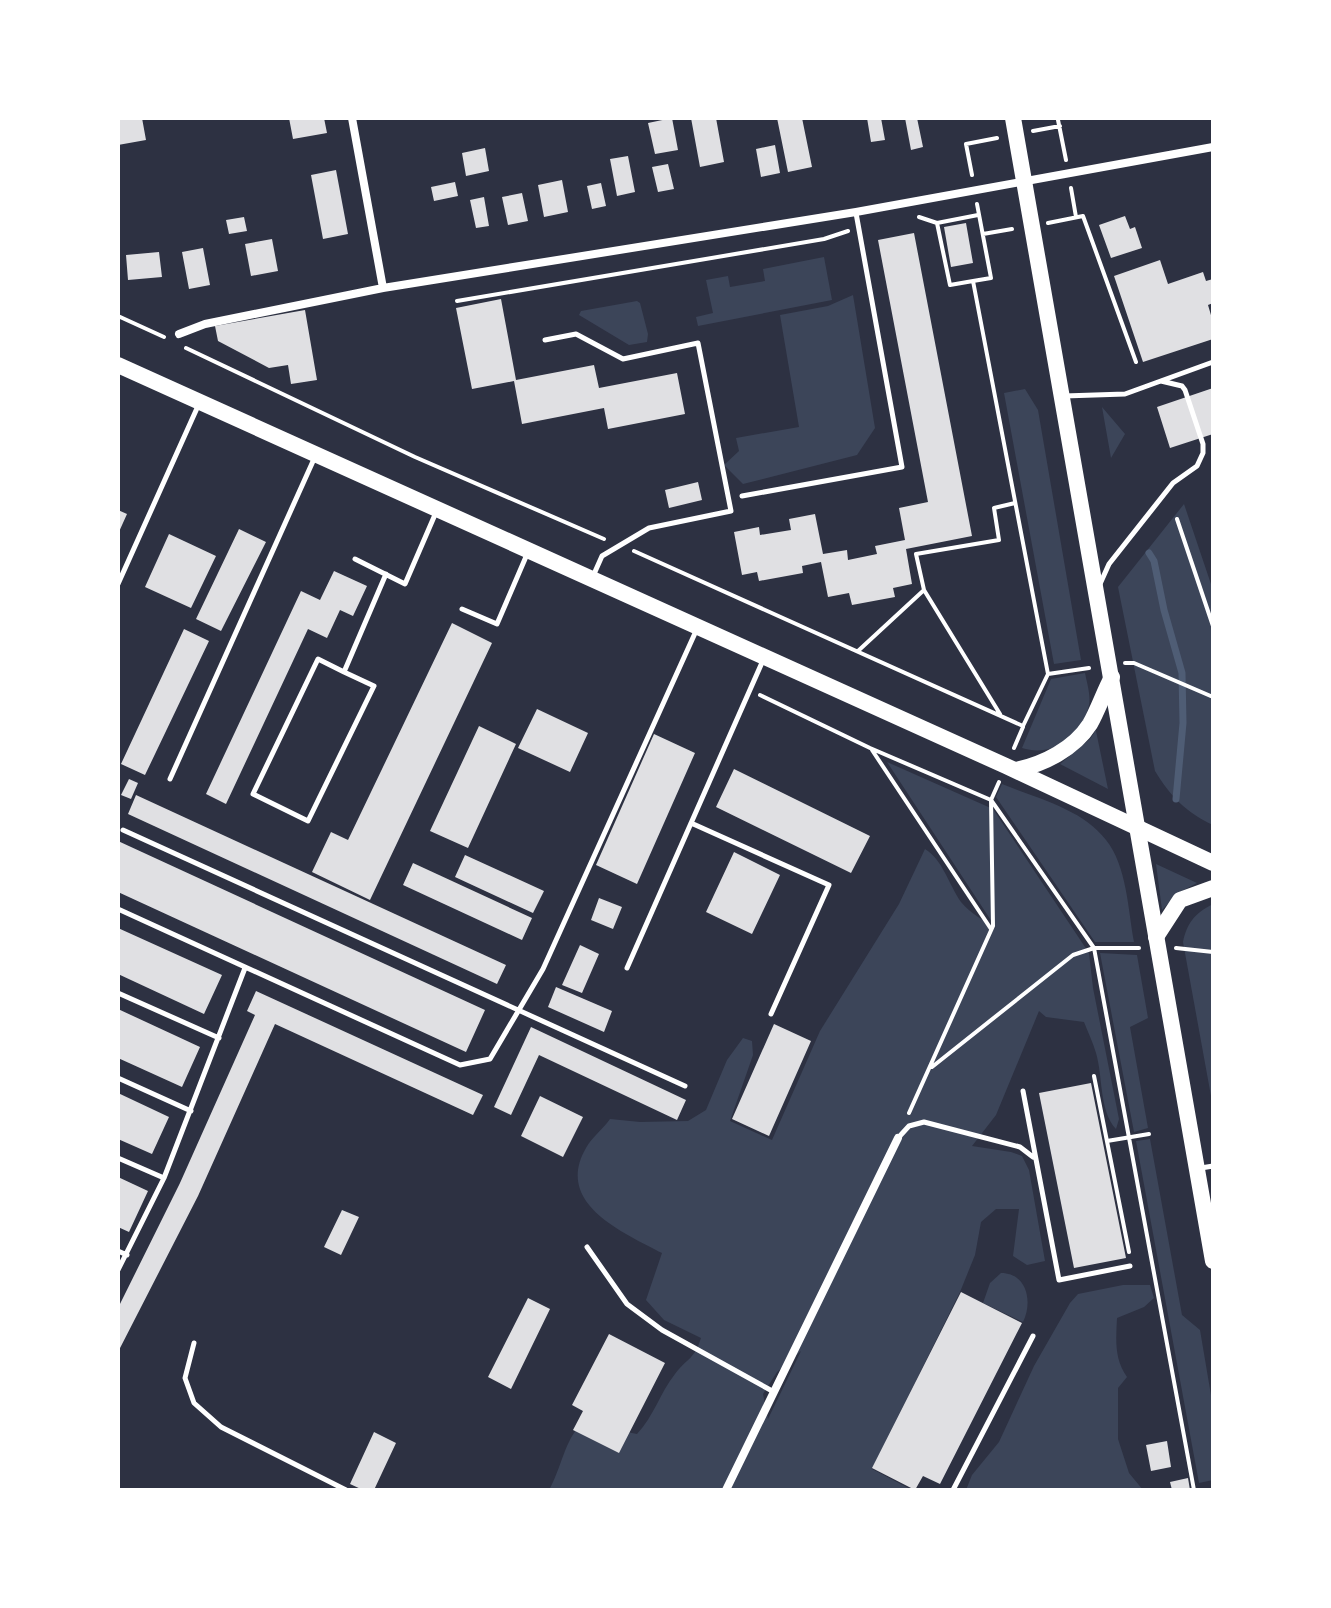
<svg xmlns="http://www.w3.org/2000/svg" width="1331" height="1608" viewBox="0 0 1331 1608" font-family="'Work Sans',sans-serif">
<rect width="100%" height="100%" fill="#2d3142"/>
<!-- green -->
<path fill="#3c4559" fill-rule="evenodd" d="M824,257L832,300L698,326L696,317L713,313L706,280L728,276L730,287L765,281L763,269Z
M853,295L875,428L857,455L743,484L724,465L739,451L736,438L799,427L780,315L828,306Z
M637,301L640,303L648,334L647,342L629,345L579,315L581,311Z
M1025,389L1038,410L1081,660L1054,664L1004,393Z
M1102,407L1125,434L1111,458Z
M1184,504L1213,590V825C1187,813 1170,796 1155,771L1118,587Z
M1085,673C1087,683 1091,696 1089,705C1082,736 1053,758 1022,748L1051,679Z
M1096,730V731L1108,789L1060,764L1090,739Z
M887,762L993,809L1089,953L1093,988L1119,1119L1116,1129C1099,1111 1103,1076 1096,1053C1093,1043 1088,1032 1084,1022L1046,1017L1039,1011L996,1115L972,1146L1011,1152L1022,1156L1029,1170L1045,1261L1027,1265L1013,1256L1019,1209H996L981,1222L975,1255L960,1292L872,1469L912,1490H549C562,1467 564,1441 582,1423L637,1434C654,1416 660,1393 675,1374C688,1357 694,1360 701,1338L664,1320L646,1300L662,1253C622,1232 554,1203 586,1148C592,1137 603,1129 610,1119L640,1122L688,1121L706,1110L727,1060L743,1038L752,1041L753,1055L730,1121L772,1140L820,1031L899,904L925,849C943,860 949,885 961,902C970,913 984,921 996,928ZM801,1351L768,1419L763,1394L777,1372Z
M1002,784C1036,798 1083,809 1106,840C1127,866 1128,910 1134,942H1095L996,797Z
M1156,864L1197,883L1178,893L1162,910Z
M1213,904V1107L1183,942C1187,923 1195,913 1213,904Z
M1100,953L1137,955L1148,1018L1130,1027L1148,1128L1134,1132Z
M1150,1139L1182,1315L1200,1330L1213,1407V1480L1199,1483L1136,1141Z
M1001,1273C1027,1273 1033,1302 1023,1322L983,1303L990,1283Z
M1123,1285H1150L1154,1298L1144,1307L1117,1318C1116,1339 1114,1359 1127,1377L1118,1388V1439L1129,1473L1143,1490H966L972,1475L999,1442L1034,1366L1070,1303L1078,1294Z"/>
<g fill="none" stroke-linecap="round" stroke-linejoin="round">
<!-- stream -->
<path stroke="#4f5d75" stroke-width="7" d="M1149,553L1154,561L1164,610L1182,673L1183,723L1176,799"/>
</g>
<!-- building -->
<path fill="#e0e0e3" d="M118,118H142L146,140L118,145Z
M289,118H324L327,133L293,139Z
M672,118L678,150L655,154L648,123Z
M691,118H716L724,162L700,167Z
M777,118H802L812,167L788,172Z
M867,118H881L885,140L871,142Z
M905,118H917L923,147L911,150Z
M775,145L780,173L761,177L756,149Z
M485,148L489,171L466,176L462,153Z
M628,156L635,192L617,196L610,159Z
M668,164L674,189L658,192L652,167Z
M336,170L348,234L323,239L311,175Z
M562,180L568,212L544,217L538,185Z
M455,182L458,196L434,201L431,187Z
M601,183L606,206L592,209L587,186Z
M522,193L528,221L508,225L502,197Z
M484,197L489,226L476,228L470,200Z
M1125,216L1130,229L1135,227L1142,248L1111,258L1099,225Z
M244,217L247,231L229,234L226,220Z
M966,223L973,263L951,267L944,227Z
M914,233L972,536L906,549L912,584L893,588L895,597L852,605L849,593L828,597L821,562L802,566L803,573L759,581L757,572L742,575L734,532L759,527L760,535L791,530L789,519L815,514L823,554L847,550L848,560L877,554L875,546L905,540L899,508L928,502L878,240Z
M272,239L278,271L251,276L245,244Z
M203,248L210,285L189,289L182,252Z
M159,252L162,277L128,280L126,255Z
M1160,260L1168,284L1203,272L1206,281L1213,279V303L1208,305L1213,322V339L1143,362L1114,276Z
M501,299L516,380L594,365L599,388L677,373L685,414L608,429L604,408L522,424L514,381L472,389L456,308Z
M305,310L317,380L291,384L288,365L269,368L218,341L215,326Z
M1213,388V434L1170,448L1157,407Z
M698,482L702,500L669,508L665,490Z
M118,510L127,514L118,534Z
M239,529L266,542L221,631L196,619Z
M169,534L216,556L191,608L145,587Z
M334,571L367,586L353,616L340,610L327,638L308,629L226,804L206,794L301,591L320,600Z
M452,623L492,643L370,900L312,872L331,832L348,840Z
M184,629L209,641L145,775L121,764Z
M537,709L588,733L570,772L518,748Z
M479,726L516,744L468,848L430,831Z
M654,734L695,753L637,884L596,865Z
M734,769L870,836L851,873L716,807Z
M129,779L138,783L131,799L121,795Z
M136,795L506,965L497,984L128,814Z
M118,841L485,1010L466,1052L118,892Z
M734,852L780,875L752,934L706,912Z
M465,855L544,891L533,913L455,877Z
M413,863L532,918L522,940L403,885Z
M599,898L622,907L613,929L591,920Z
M118,928L222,975L204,1014L118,974Z
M580,945L599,954L582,993L562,985Z
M556,987L612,1011L604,1032L548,1007Z
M256,991L483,1095L473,1115L275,1024L198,1196L118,1352V1308L180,1183L255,1015L247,1011Z
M118,1009L200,1047L182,1087L118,1058Z
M774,1024L811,1041L769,1136L732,1119Z
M531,1027L686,1100L677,1120L539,1055L511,1115L494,1107Z
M1091,1083L1126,1258L1074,1268L1039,1093Z
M118,1093L169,1117L152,1154L118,1139Z
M540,1096L583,1117L563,1157L521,1136Z
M118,1177L148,1191L129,1232L118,1227Z
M342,1210L359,1217L341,1255L324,1247Z
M961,1292L1022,1323L940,1484L923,1476L915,1490L872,1468Z
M528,1298L550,1309L511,1389L488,1377Z
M609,1334L665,1363L619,1453L573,1430L583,1411L572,1405Z
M374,1432L396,1443L374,1490H363L350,1484Z
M1167,1441L1171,1467L1151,1471L1146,1445Z
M1188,1478L1190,1490H1172L1170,1482Z"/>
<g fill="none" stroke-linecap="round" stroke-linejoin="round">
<!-- path -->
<path stroke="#fff" stroke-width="4" d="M1058,120L1066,160
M1033,131L1060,126
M972,175L966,144L997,138
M1071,188L1076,217
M937,223L978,215
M1048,223L1083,216L1136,362
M983,234L1012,229
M973,281L991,278L977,204
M457,301L824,239L848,231
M118,316L164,337
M186,348L415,457L604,539
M1177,519L1213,626
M634,551L1023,726L1048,674L973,281L950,285L937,223L919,217
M858,651L924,590
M1125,663H1134L1213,697
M1048,674L1089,668
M760,695L870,748L991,800L1094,948L1194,1490
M1000,714L924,590L916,554L999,540L994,508L1015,503
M1014,748L1023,727
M872,750L991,929
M1176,948L1213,952
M932,1067L1073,955L1094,948H1139
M1094,1076L1129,1252
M909,1113L993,926L991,800L999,782
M1107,1141L1149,1134"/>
<!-- service -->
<path stroke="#fff" stroke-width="5" d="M545,340L576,334L623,359L698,343L731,511L649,528L602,556L594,574
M1064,396L1125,394L1213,362
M742,496L902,467L856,213
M355,559L405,584L437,510
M118,584L198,406
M1100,584L1109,564L1173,483L1197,466L1203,453V444L1185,390L1182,386L1161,381
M462,609L497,624L528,552
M344,672L374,686L308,821L253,794L318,659L344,672L386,574
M170,779L314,459
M691,823L829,885L771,1014
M123,830L685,1086
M118,909L460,1065L490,1059L543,969L696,631
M627,968L764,658
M118,993L219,1038
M118,1078L191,1111
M1023,1091L1059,1280L1130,1266
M898,1138L909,1126L924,1122L1020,1147L1033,1157
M118,1158L164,1178
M1201,1168L1213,1166
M587,1247L627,1304L662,1330L774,1392
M118,1251L127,1255
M118,1270L164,1178L245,968
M194,1343L185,1378L194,1403L221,1427L346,1490
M953,1490L1033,1336"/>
<!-- minor -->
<path stroke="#fff" stroke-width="8" d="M352,118L383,288
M179,334L205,324L383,288L856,212L1213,147
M726,1490L898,1138"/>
<!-- secondary -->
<path stroke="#fff" stroke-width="16" d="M118,365L1006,766L1213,863
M1016,770C1044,764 1074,749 1090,724C1098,710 1104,692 1112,677
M1156,937L1180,900L1213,888"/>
<!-- primary -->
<path stroke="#fff" stroke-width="16" d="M1013,118L1213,1261"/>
</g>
<!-- border -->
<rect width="1331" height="1608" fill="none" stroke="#ffffff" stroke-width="240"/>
</svg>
